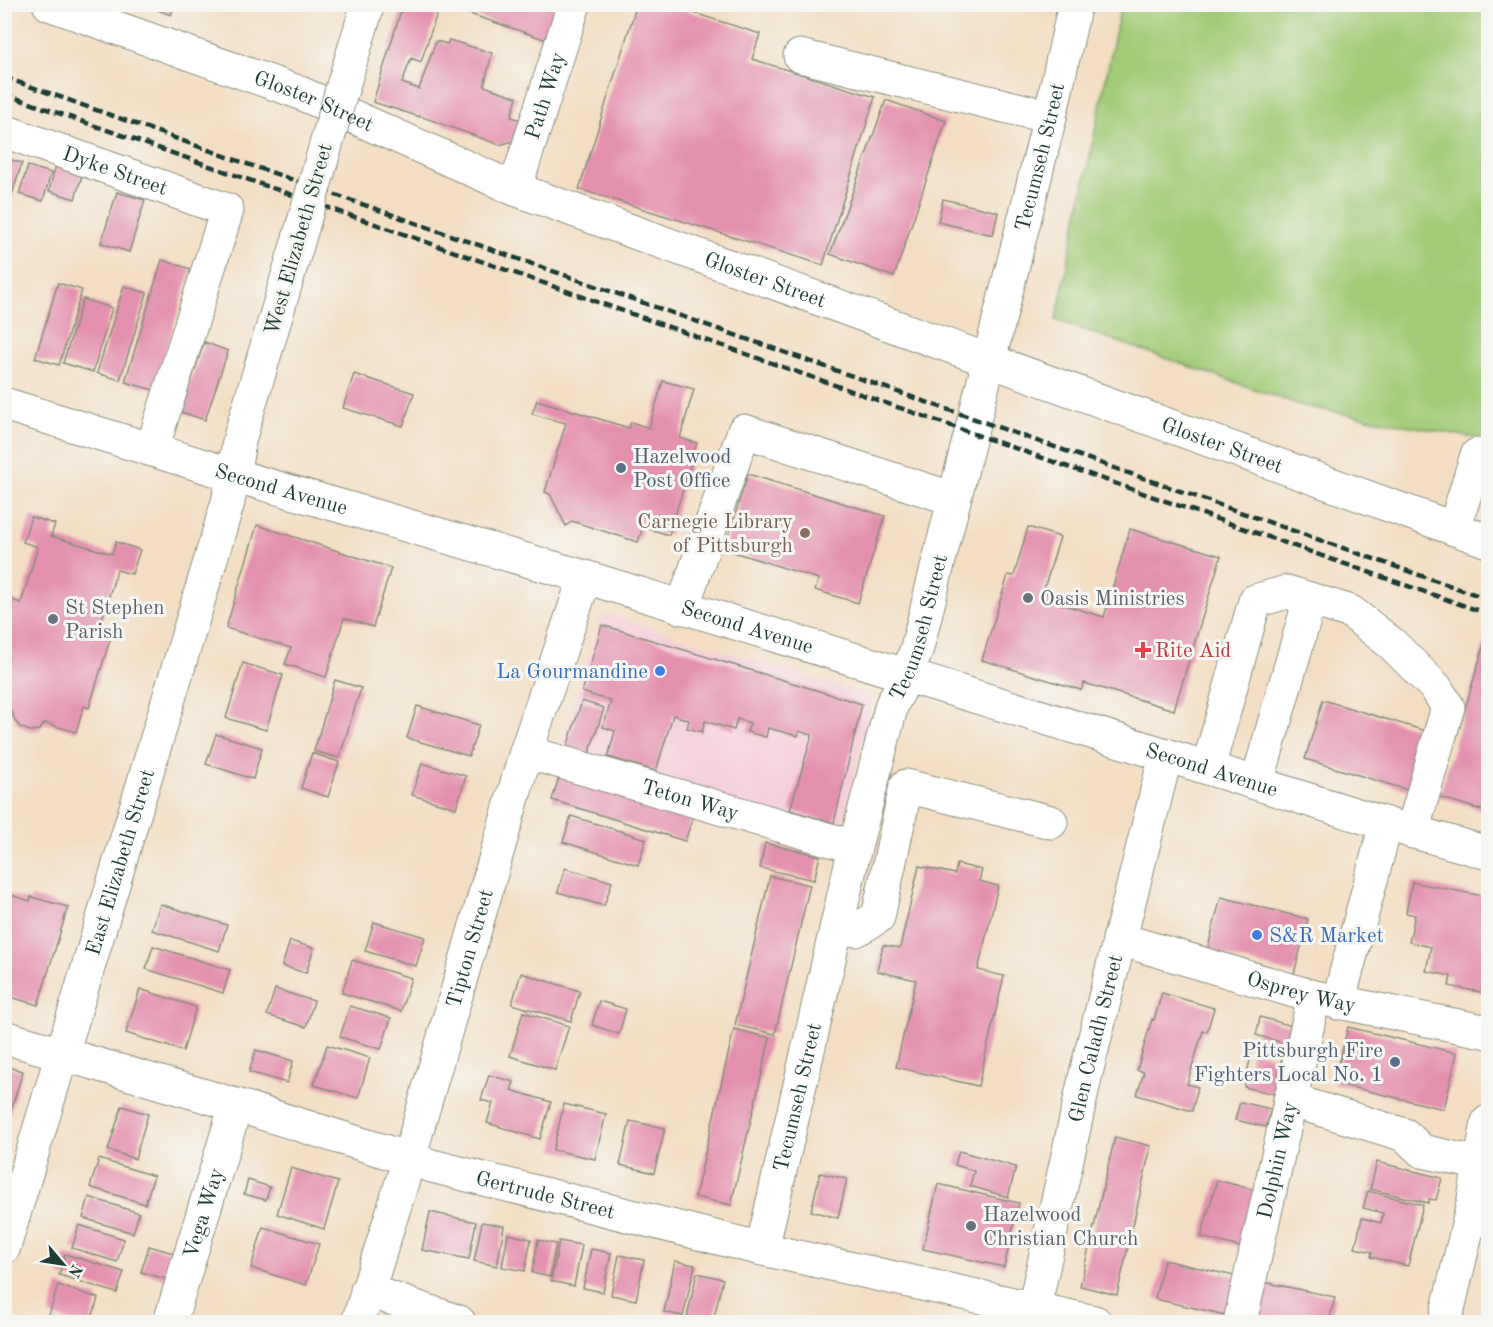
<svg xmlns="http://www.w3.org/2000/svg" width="1493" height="1327" viewBox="0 0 1493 1327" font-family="'Old Standard TT',serif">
<rect width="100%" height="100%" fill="#f6f6f2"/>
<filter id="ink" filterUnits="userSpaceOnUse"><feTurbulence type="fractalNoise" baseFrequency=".0167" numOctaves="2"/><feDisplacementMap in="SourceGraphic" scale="12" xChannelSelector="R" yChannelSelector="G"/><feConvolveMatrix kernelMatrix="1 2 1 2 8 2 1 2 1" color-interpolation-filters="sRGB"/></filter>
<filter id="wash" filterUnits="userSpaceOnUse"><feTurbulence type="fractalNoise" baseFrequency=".008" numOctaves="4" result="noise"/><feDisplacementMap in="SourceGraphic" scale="24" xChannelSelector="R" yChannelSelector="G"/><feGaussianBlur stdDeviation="1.35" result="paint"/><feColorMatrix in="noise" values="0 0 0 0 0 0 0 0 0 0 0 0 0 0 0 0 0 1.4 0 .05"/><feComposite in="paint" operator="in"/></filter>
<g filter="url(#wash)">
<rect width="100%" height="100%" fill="#f3dec3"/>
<!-- built -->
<path fill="#f5cfdb" d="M609,615L865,695L872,701L840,834L565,752L562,742L600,619Z"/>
<!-- green -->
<path fill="#a1cb77" stroke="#608456" stroke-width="1.5" d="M1121,5H1488V442L1480,439L1303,406L1056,320Z"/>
<g id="blocks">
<!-- building -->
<path fill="#e391ae" d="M142,4H175L171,15Z
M403,4H440L421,62L411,58L402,83L419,89L436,41L447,44L449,40L492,53L484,86L517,97L511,117L529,122L523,138L500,145L420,116V117L373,102Z
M440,4H565L553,42Z
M637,4H666L760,34L752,59L875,97L823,265L579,189Z
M886,100L946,121L894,277L830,254Z
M4,158L22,163L9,204L4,203Z
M56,164L83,172L75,199L49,191Z
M28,166L51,173L43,201L19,194Z
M117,192L145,200L129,252L101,243Z
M943,199L998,212L993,235L938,222Z
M162,260L191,269L154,390L125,382Z
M58,283L82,290L59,365L35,358Z
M124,286L147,293L120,380L97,373Z
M83,299L112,308L93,372L63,363Z
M204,342L228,351L205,420L181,412Z
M354,374L414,393L403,426L343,408Z
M663,381L694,389L680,438L697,443L669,535L643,527L638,542L572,521L566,526L550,494L545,492L566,423L532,414L537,400L629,428L631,422L649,428Z
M748,474L885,516L858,603L815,590L819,579L724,549Z
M31,517L55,524L51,536L112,554L116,542L140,550L132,574L117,570L100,626L113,630L89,708L84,706L76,732L45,723L39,730L30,731L20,727L15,721L12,712L4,710V613L9,599L21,603L38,547L23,542Z
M257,525L391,568L373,627L344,618L326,677L285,664L291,648L226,628Z
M1028,527L1060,537L1043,592L1055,595L1054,602L1104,617L1130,529L1221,556L1174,710L1084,683L1081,690L982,660L1008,575L1014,576Z
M602,625L862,704L834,823L790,810L812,735L799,731L798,736L768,728L766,737L747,732L750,723L737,719L734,730L705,721L702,732L687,728L689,720L673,715L656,771L608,757L615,731L603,727L611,701L582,692Z
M1488,631V812L1439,797Z
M243,663L283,675L266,730L226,718Z
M335,680L361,688L339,758L314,751Z
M1323,700L1429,732L1411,791L1305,759Z
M582,701L604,708L589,754L567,747Z
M417,706L479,725L469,756L407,738Z
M216,734L262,748L253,779L206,764Z
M312,753L339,762L328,797L301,788Z
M422,763L466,776L456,808L412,795Z
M560,774L694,814L685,841L552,800Z
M571,816L646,839L638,865L563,842Z
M765,843L820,856L814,880L760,868Z
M957,864L982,870L979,881L998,886L978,970L1004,976L978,1086L896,1067L916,980L877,971L883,945L900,948L919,866L955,874Z
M565,868L612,882L604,906L558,892Z
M770,876L810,885L775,1034L735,1025Z
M1412,882L1488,897V976L1485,993L1449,986L1451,976L1426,971L1431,947L1409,942L1415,915L1406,913Z
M4,893L30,901L31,897L68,907L38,1005L7,996L9,991L4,989Z
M1221,897L1308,919L1294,974L1207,951Z
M160,904L227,925L219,951L152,930Z
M374,922L425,937L416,966L365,951Z
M290,941L314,948L306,973L282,966Z
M153,946L230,970L223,993L146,969Z
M352,960L411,978L401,1011L342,993Z
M521,973L580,991L571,1021L512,1004Z
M140,989L196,1007L183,1051L126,1033Z
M275,989L314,1001L306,1027L267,1015Z
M1162,993L1214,1008L1207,1032L1203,1031L1187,1084L1198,1087L1192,1111L1137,1095L1144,1072L1137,1070L1152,1019L1154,1020Z
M599,1001L626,1009L619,1034L592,1025Z
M350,1006L391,1018L381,1049L340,1037Z
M523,1012L569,1026L555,1070L510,1056Z
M1260,1017L1292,1026L1287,1044L1256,1035Z
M1348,1027L1457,1053L1444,1109L1334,1083Z
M734,1029L770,1038L731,1205L695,1197Z
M327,1045L370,1058L358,1098L314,1085Z
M256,1050L293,1061L287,1083L249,1072Z
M1252,1051L1282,1058L1275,1094L1244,1087Z
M4,1066L23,1071L5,1129H4Z
M489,1075L514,1082L511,1090L551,1102L540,1139L487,1123L493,1103L481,1100Z
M1240,1102L1271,1109L1266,1127L1235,1120Z
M564,1104L606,1114L595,1159L553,1150Z
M122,1106L148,1114L135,1159L108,1150Z
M630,1121L665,1128L654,1173L620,1165Z
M1115,1137L1151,1146L1117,1295L1080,1286Z
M959,1151L1016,1167L1008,1197L970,1186L974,1171L955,1165Z
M99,1159L154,1176L145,1204L90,1187Z
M1377,1162L1442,1178L1436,1200L1429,1199L1428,1203L1370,1189Z
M291,1168L338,1182L324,1229L277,1214Z
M820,1173L847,1179L838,1218L811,1211Z
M248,1180L270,1187L266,1200L244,1194Z
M1217,1180L1255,1190L1240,1247L1201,1237Z
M938,1184L1019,1203L1004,1267L923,1249Z
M1368,1191L1423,1205L1408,1266L1371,1257L1372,1252L1355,1248L1362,1218L1381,1223L1383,1213L1363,1208Z
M89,1197L139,1213L133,1233L83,1218Z
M430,1212L476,1222L469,1259L422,1250Z
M482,1222L504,1226L497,1266L474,1261Z
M79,1225L124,1239L117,1262L72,1248Z
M263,1227L319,1244L306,1285L251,1268Z
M508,1234L531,1239L525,1271L502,1267Z
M538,1240L556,1244L550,1277L532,1273Z
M559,1241L582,1245L574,1286L551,1281Z
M149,1246L177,1254L169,1280L141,1272Z
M591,1249L611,1253L603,1292L583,1288Z
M65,1254L124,1272L117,1293L59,1275Z
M619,1255L644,1260L636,1300L611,1295Z
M1164,1260L1239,1277L1230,1316L1155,1299Z
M675,1261L695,1265L683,1316L664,1312Z
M697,1273L723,1279L713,1322L687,1317Z
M1264,1282L1335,1297L1329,1322H1255Z
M58,1285L98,1298L91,1322H72L49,1315Z"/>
</g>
</g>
<g filter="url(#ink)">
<use href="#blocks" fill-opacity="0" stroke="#898e7c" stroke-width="1.5"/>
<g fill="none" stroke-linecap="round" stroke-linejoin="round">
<!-- minor casing -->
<g stroke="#898e7c" stroke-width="35">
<g id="minor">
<path id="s1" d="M49,4L298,92L515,189L1488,541"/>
<path d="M800,56L1050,117"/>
<path d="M343,86L368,4"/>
<path id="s2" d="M4,131L227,210L152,449"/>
<path id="s3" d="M515,189L574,4"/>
<path d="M1454,529L1477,455"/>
<path d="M682,608L744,431L954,499"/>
<path id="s4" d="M526,752L855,847"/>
<path d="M1208,768L1255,601L1287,592L1351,612L1392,644L1436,688L1448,707L1412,832"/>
<path d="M1257,783L1310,599"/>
<path d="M837,927L856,930L878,917L906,786L1051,822"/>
<path id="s5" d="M1119,939L1314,997L1488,1032"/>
<path d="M1338,1003L1386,824"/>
<path id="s6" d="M4,1037L236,1105L432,1166L762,1249L1095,1322"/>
<path d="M1290,1100L1405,1135L1422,1151L1481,1164"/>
<path id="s7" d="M4,1247L228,502L240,437L303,225"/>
<path id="s8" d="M762,1249L855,847L892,704L907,676L917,648L1050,117L1075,4"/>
<path d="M367,1290L459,1322"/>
<path id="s9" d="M170,1322L236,1105"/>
<path id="s10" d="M358,1322L403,1179L526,752L585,577"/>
<path id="s11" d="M1031,1322L1087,1069L1166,755"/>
<path id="s12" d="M1240,1322L1314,997"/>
<path d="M1445,1322L1473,1204L1488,1122"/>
</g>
</g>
<!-- major casing -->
<g stroke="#898e7c" stroke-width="35">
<g id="major">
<path id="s13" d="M4,404L233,475L585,577L1166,755L1386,824L1488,853"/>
</g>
</g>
<!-- minor -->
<use href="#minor" stroke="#fff" stroke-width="33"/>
<!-- major -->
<use href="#major" stroke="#fff" stroke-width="33"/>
<!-- rail -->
<path stroke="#1f3d34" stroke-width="4.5" stroke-dasharray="9 4.5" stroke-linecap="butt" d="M4,77L239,161L1488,599
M4,94L1488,614"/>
<!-- minor-bridge casing -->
<g stroke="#898e7c" stroke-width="35" stroke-linecap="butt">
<path id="minor-bridge" d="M303,225L343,86"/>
</g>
<!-- minor-bridge -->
<use href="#minor-bridge" stroke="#fff" stroke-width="33"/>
</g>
</g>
<!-- markers -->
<g fill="#5c6f8a" stroke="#f6f6f2" stroke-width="2">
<circle cx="621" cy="468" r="6"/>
<circle cx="1395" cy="1062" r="6"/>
</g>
<circle fill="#8d6e63" stroke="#f6f6f2" stroke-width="2" cx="805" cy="533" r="6"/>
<g fill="#6b7280" stroke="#f6f6f2" stroke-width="2">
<circle cx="1028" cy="598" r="6"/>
<circle cx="53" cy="619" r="6"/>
<circle cx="971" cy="1226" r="6"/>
</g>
<path fill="#e0444e" stroke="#f6f6f2" stroke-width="2" d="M1140 641h6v6h6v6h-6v6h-6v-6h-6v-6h6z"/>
<g fill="#3f7fe0" stroke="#f6f6f2" stroke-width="2">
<circle cx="660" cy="671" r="6"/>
<circle cx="1257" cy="935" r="6"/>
</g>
<g text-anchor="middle" stroke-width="6" stroke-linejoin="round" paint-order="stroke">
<!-- street labels -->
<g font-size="21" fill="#1f3d34" stroke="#f6f6f2">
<text dy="7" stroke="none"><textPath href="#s3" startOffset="98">Path Way</textPath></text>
<text dy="7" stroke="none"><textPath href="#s1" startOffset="282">Gloster Street</textPath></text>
<text dy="7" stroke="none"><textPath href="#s8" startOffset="1128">Tecumseh Street</textPath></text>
<text dy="7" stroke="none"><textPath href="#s2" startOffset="118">Dyke Street</textPath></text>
<text transform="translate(298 239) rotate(-74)" y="7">West Elizabeth Street</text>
<text dy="7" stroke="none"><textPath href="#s1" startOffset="768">Gloster Street</textPath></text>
<text dy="7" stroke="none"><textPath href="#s1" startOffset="1254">Gloster Street</textPath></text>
<text dy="7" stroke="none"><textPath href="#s13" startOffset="290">Second Avenue</textPath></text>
<text dy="7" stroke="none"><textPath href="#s8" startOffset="642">Tecumseh Street</textPath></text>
<text dy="7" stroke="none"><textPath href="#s13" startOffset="776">Second Avenue</textPath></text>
<text dy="7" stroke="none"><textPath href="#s13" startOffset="1262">Second Avenue</textPath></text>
<text dy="7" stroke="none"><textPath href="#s4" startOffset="171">Teton Way</textPath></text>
<text dy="7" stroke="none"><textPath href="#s7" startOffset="402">East Elizabeth Street</textPath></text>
<text dy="7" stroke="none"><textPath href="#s10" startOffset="390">Tipton Street</textPath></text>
<text dy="7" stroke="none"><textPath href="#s5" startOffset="190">Osprey Way</textPath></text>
<text dy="7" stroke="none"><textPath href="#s11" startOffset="291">Glen Caladh Street</textPath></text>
<text dy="7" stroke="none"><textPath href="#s8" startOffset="156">Tecumseh Street</textPath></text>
<text dy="7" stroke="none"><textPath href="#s12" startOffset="166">Dolphin Way</textPath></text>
<text dy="7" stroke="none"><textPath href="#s6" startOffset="564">Gertrude Street</textPath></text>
<text dy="7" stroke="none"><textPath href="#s9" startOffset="114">Vega Way</textPath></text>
</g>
<!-- service labels -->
<g font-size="21" fill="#4e5e75" stroke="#f6f6f2" text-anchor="start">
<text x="633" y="463">Hazelwood<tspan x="633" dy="24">Post Office</tspan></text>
<text x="1383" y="1057" text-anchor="end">Pittsburgh Fire<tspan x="1383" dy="24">Fighters Local No. 1</tspan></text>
</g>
<!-- education labels -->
<g font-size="21" fill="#785e54" stroke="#f6f6f2" text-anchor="end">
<text x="793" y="528">Carnegie Library<tspan x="793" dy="24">of Pittsburgh</tspan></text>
</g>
<!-- worship labels -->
<g font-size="21" fill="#5b616d" stroke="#f6f6f2" text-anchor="start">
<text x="1040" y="605">Oasis Ministries</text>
<text x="65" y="614">St Stephen<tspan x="65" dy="24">Parish</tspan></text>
<text x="983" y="1221">Hazelwood<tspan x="983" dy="24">Christian Church</tspan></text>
</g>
<!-- health labels -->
<g font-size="21" fill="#be3a42" stroke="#f6f6f2" text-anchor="start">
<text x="1155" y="657">Rite Aid</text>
</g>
<!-- shop labels -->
<g font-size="21" fill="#366cbe" stroke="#f6f6f2" text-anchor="end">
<text x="648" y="678">La Gourmandine</text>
<text x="1269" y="942" text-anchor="start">S&amp;R Market</text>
</g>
</g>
<!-- margin -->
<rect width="1493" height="1327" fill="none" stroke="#f6f6f2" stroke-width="24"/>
<!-- north arrow -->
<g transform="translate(63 1264) rotate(119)" stroke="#f6f6f2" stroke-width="4.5" paint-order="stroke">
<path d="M0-4.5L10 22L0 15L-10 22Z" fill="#1f3d34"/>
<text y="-9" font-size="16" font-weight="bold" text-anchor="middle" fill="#1f3d34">N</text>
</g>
</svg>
